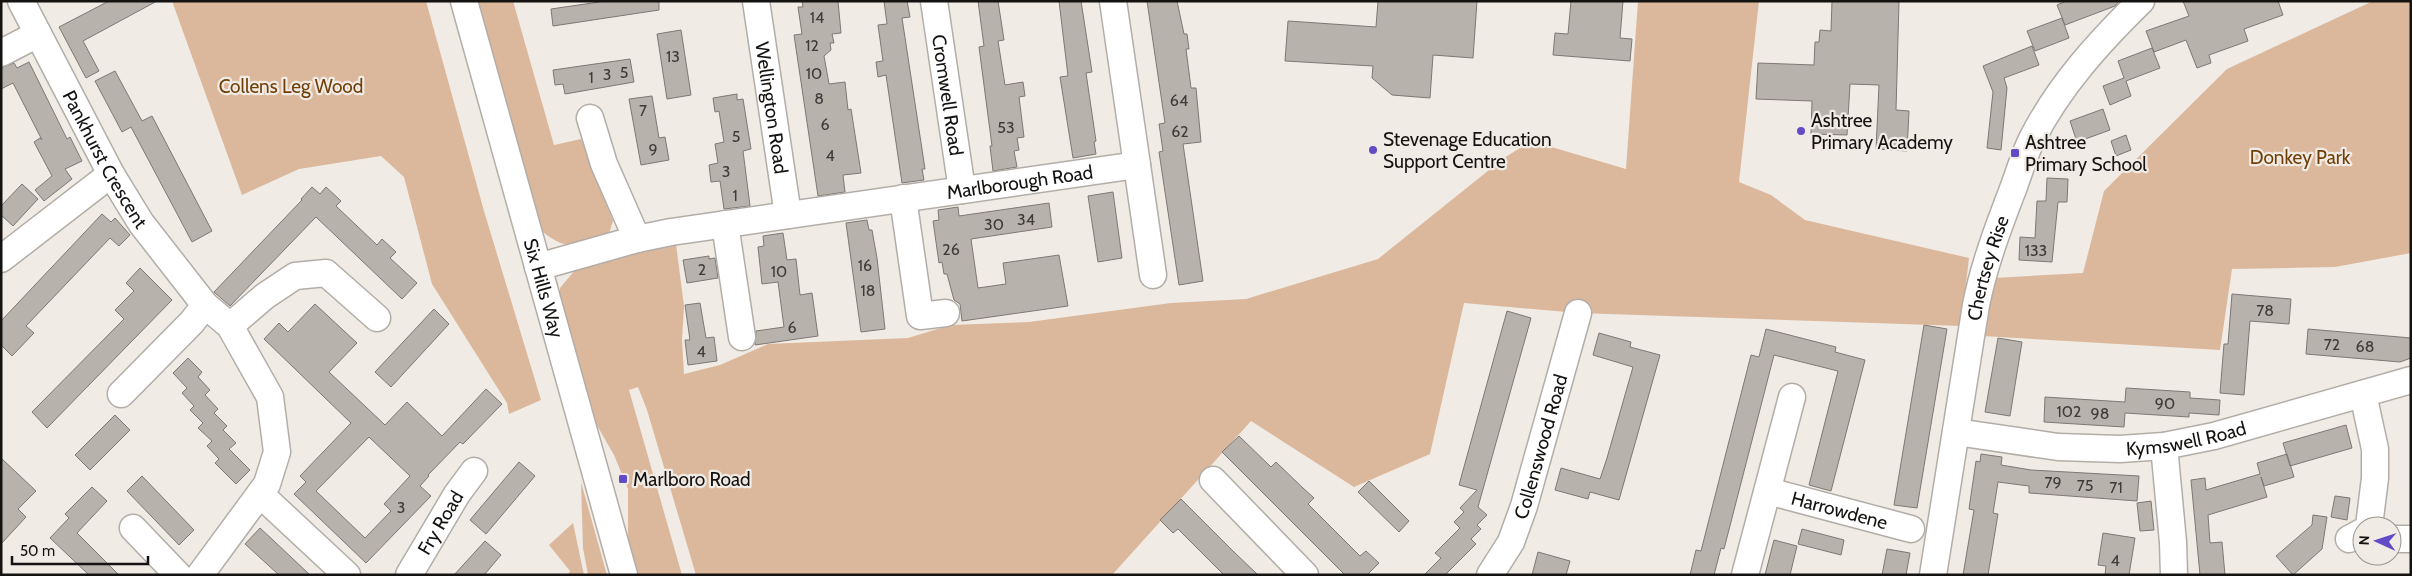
<svg xmlns="http://www.w3.org/2000/svg" width="2412" height="576" viewBox="0 0 2412 576" font-family="Cabin,sans-serif">
<rect width="100%" height="100%" fill="#f1ebe5"/>
<!-- green -->
<path fill="#dbb89c" d="M172,1H426L484,211L541,400L509,414L507,403L432,284L404,177L381,156L299,169L242,195Z
M474,1H513L554,145L581,139L613,221L608,237C579,245 569,253 543,232Z
M1638,1H1759L1739,182L1771,195L1805,220L1969,258L1961,326L1578,313L1464,303L1430,454L1354,487L1251,421L1112,575H696L647,410L638,387L629,390L682,575H635L628,547V489L614,455L591,415L559,304L560,288L575,270L647,247L676,244L684,306L682,340L684,374L720,365L768,344L908,338L951,325L1029,322L1171,303L1246,299L1378,259L1504,158L1531,141L1626,169Z
M2373,1H2411V253L2335,267L2232,269L2220,350L1983,336L1994,278L2083,273L2104,191L2227,69Z
M581,482L607,575H588L583,548Z
M573,523L584,575H568L570,571L549,545Z"/>
<!-- building -->
<path fill="#b8b2ad" stroke="#7e7874" fill-rule="evenodd" d="M109,1H157L83,41L99,71L86,78L59,27Z
M606,1H659V10L553,26L551,9Z
M802,1H838L841,33L832,34L834,43H830L831,50L824,56L829,84L845,82L848,110L851,109L861,173L843,175L845,192L818,196L794,35L802,34L798,7H803Z
M884,1H907L910,17L902,18L925,169H922L924,180L902,183L886,75L878,77L876,62L883,61L878,25L887,24Z
M978,1H998L1004,40L998,41L1005,85L1023,82L1025,96L1019,97L1024,137L1017,138L1019,150L1014,151L1017,167L993,171L990,146H992L979,47L984,46Z
M1059,1H1081L1092,72L1086,73L1096,141L1094,142L1096,154L1073,158L1060,77L1068,76Z
M1147,1H1177L1184,34H1187L1189,49H1186L1191,88H1196L1201,142L1183,144L1203,281L1179,285L1159,152L1163,151L1159,124L1165,123Z
M1378,1H1477L1473,58L1433,55L1430,98L1392,95L1372,78L1373,66L1285,61L1288,21L1376,27Z
M1571,1H1623L1620,38L1632,39L1630,61L1553,55L1555,33L1568,34Z
M1832,1H1899L1896,110L1909,111L1907,151L1876,149L1879,85L1850,84L1847,135L1811,134L1812,101L1756,99L1758,63L1814,65L1815,42H1819L1820,30L1831,31Z
M2066,1H2119L2115,6L2065,25L2057,5Z
M2183,1H2278L2283,15L2244,29L2248,41L2209,55L2211,63L2197,68L2186,40L2154,52L2146,31L2189,16Z
M2062,18L2069,38L2035,51L2027,31Z
M681,30L691,95L667,99L657,34Z
M2032,46L2039,65L2004,78L2007,88L2001,150L1987,148L1993,92L1983,66Z
M2152,48L2160,68L2126,81L2131,96L2110,105L2103,86L2124,78L2118,61Z
M630,59L634,82L565,94L563,84L555,85L553,70Z
M29,62L67,139L70,137L82,161L65,169L72,179L44,201L35,190L52,176L34,142L40,138L42,140L13,83L1,89V68L14,63L17,68Z
M115,71L142,121L152,116L212,231L192,242L131,127L122,132L95,81Z
M737,94V100L743,99L751,149L743,151L750,206L724,209L720,181L711,182L709,165L718,163L715,144L724,142L719,111L715,112L713,98Z
M652,96L659,138L665,137L669,160L641,165L629,99Z
M2103,109L2110,130L2077,142L2070,121Z
M2126,135L2131,150L2116,156L2111,141Z
M2047,178L2068,179L2067,202H2058L2052,262L2019,260L2020,237L2035,238L2037,201H2046Z
M22,184L38,199L13,226L1,215V206Z
M312,187L320,194L326,187L341,201L336,206L377,245L382,239L396,252L390,258L417,283L402,299L316,217L230,306L214,292L302,200L301,199Z
M1113,192L1122,258L1098,262L1088,196Z
M1049,203L1052,227L971,239L978,288L1006,284L1003,263L1059,255L1068,306L962,321L960,304L954,300L947,274H944L942,262L939,263L933,221L939,220L938,210L958,207L959,216Z
M102,214L111,222L115,218L130,235L119,246L110,238L26,326L34,333L12,356L1,345V321Z
M867,220L869,230H872L877,258L885,329L861,332L846,223Z
M783,233L787,260L796,259L800,295L812,293L818,336L755,345L756,331L784,327L778,282L762,284L758,247L764,246L763,236Z
M709,256V259L715,258L718,278L687,283L683,260Z
M140,268L172,300L47,428L32,412L124,319L115,310L134,291L126,283Z
M2232,294L2291,299L2289,324L2250,321L2244,395L2220,393L2224,344H2228Z
M700,303L706,338L714,337L717,361L688,365L685,340H690L685,305Z
M315,304L357,343L329,372L385,425L407,402L442,436L486,389L502,404L463,444L460,442L428,475L429,476L420,486L431,496L366,563L294,494L306,482L300,476L351,423L264,339L279,323L288,332ZM369,437L410,476L384,504L391,511L365,538L316,491Z
M434,309L449,324L391,387L375,372Z
M1507,311L1531,318L1478,507L1487,515L1477,525L1481,529L1471,539L1476,544L1445,575H1424L1441,558L1435,553L1460,528L1454,522L1464,512L1460,508L1477,490L1459,485Z
M1924,325L1947,329L1917,508L1894,505Z
M1766,329L1836,347L1835,352L1865,360L1831,491L1809,485L1838,371L1774,355L1724,549L1721,548L1714,575H1690L1696,550L1701,551L1751,355L1759,357Z
M2308,329L2411,338V358L2400,362L2306,354Z
M1599,333L1631,342L1630,347L1660,355L1619,500L1590,492L1588,499L1555,490L1561,468L1600,479L1607,458L1633,367L1593,355Z
M1998,338L2022,342L2010,416L1985,412Z
M188,358L202,372L198,377L210,390L205,395L218,409L214,413L227,426L223,430L236,443L229,449L250,470L236,484L215,463L219,459L207,446L212,441L198,428L203,423L190,410L194,406L182,393L187,388L173,373Z
M2126,388L2190,392V398L2220,400L2219,415L2189,413V417L2125,413L2124,427L2044,422L2045,397L2125,402Z
M115,415L130,430L90,470L75,455Z
M2346,425L2352,448L2290,466L2283,443Z
M1239,436L1271,467L1276,462L1303,488L1314,498L1308,504L1360,556L1366,551L1379,563L1367,575H1345L1222,452Z
M1981,454L2002,457L2001,465L2031,470L2139,476L2137,501L2029,493V486L1998,482L1993,513L1998,514L1988,575H1963L1974,510L1969,509L1976,461L1980,462Z
M2287,454L2294,477L2264,486L2261,477L2267,497L2208,515L2210,543L2222,542L2225,575H2200L2191,480L2205,478L2206,490L2260,474L2257,463Z
M1,458L36,491L18,509L26,517L1,544Z
M519,462L535,476L486,534L470,520Z
M142,476L194,530L179,545L127,491Z
M1369,481L1409,521L1399,532L1358,492Z
M92,487L107,501L77,533L119,575H89L50,538L69,518L65,514Z
M2335,496L2350,498L2347,520L2331,517Z
M1181,499L1233,551L1258,575H1224L1178,529L1173,533L1160,520Z
M2151,501L2154,530L2140,531L2137,503Z
M2313,515L2327,517L2322,549L2293,575L2276,556L2312,525Z
M260,528L274,541L310,575H279L245,544Z
M1802,529L1844,540L1841,555L1798,544Z
M2103,533L2135,538L2129,575H2105L2106,566L2098,565Z
M1774,540L1797,546L1790,575H1765Z
M485,541L501,555L490,568L484,575H454Z
M1887,549L1910,553L1906,575H1882Z
M1538,552L1570,561L1566,575H1532Z"/>
<g fill="none" stroke-linecap="round" stroke-linejoin="round">
<!-- minor casing -->
<g stroke="#b3ada8" stroke-width="29">
<g id="minor">
<path id="s1" d="M21,1L111,174L141,223L205,305L230,326L270,397L277,452L267,484L200,575"/>
<path id="s2" d="M464,1L624,575"/>
<path id="s3" d="M756,1L788,215"/>
<path id="s4" d="M934,1L962,190"/>
<path d="M1,53L38,34"/>
<path d="M590,118L604,164L637,239"/>
<path d="M1137,165L1153,275"/>
<path d="M903,198L920,316L946,313"/>
<path d="M725,224L742,337"/>
<path d="M1,259L111,174"/>
<path id="s5" d="M538,267L637,239L671,232L1137,165L1113,1"/>
<path d="M230,326L265,296L295,276L326,273L377,318"/>
<path d="M121,394L192,322L205,305"/>
<path d="M2363,394L2375,449V478L2369,526"/>
<path id="s6" d="M1956,432L2058,447L2120,449L2164,446L2214,436L2411,380"/>
<path d="M2164,446L2173,542L2174,575"/>
<path d="M1213,480L1305,575"/>
<path id="s7" d="M1768,491L1911,529"/>
<path d="M260,494L347,575"/>
<path d="M133,528L178,575"/>
<path d="M2349,539L2362,532"/>
<path d="M2392,539H2411"/>
<path id="s8" d="M409,575L457,494L474,471"/>
<path id="s9" d="M1490,575L1511,542L1524,506L1578,313"/>
<path d="M1745,575L1792,397"/>
<path id="s10" d="M1933,575L1976,305C1984,265 1998,228 2013,189C2019,173 2024,155 2032,139C2059,86 2099,42 2141,1"/>
</g>
</g>
<!-- minor -->
<use href="#minor" stroke="#fff" stroke-width="26"/>
</g>
<!-- markers -->
<g fill="#614cc5" stroke="#f1ebe5" stroke-width="2">
<circle cx="1801" cy="131" r="5"/>
<circle cx="1373" cy="150" r="5"/>
<rect x="2010" y="148" width="10" height="10" rx="2.5"/>
<rect x="618" y="474" width="10" height="10" rx="2.5"/>
</g>
<g text-anchor="middle" stroke-width="4.5" stroke-linejoin="round" paint-order="stroke">
<!-- number labels -->
<g font-size="16" fill="#3e3b38">
<text x="817" y="23">14</text>
<text x="812" y="51">12</text>
<text x="673" y="62">13</text>
<text x="624" y="78">5</text>
<text x="814" y="79">10</text>
<text x="607" y="80">3</text>
<text x="591" y="83">1</text>
<text x="819" y="104">8</text>
<text x="1179" y="106">64</text>
<text x="643" y="116">7</text>
<text x="825" y="130">6</text>
<text x="1006" y="133">53</text>
<text x="1180" y="137">62</text>
<text x="736" y="142">5</text>
<text x="653" y="155">9</text>
<text x="830" y="161">4</text>
<text x="726" y="177">3</text>
<text x="735" y="201">1</text>
<text x="1026" y="225">34</text>
<text x="994" y="230">30</text>
<text x="951" y="255">26</text>
<text x="2036" y="256">133</text>
<text x="865" y="271">16</text>
<text x="702" y="275">2</text>
<text x="779" y="277">10</text>
<text x="868" y="296">18</text>
<text x="2265" y="316">78</text>
<text x="792" y="333">6</text>
<text x="2332" y="350">72</text>
<text x="2365" y="352">68</text>
<text x="701" y="357">4</text>
<text x="2165" y="409">90</text>
<text x="2069" y="417">102</text>
<text x="2100" y="419">98</text>
<text x="2053" y="488">79</text>
<text x="2085" y="491">75</text>
<text x="2116" y="493">71</text>
<text x="401" y="513">3</text>
<text x="2115" y="566">4</text>
</g>
<!-- park labels -->
<g font-size="19" fill="#703f07" stroke="#f1ebe5">
<text x="291" y="93">Collens Leg Wood</text>
<text x="2300" y="164">Donkey Park</text>
</g>
<!-- street labels -->
<g font-size="19" fill="#151311" stroke="#f1ebe5">
<text dy="7" stroke="none"><textPath href="#s4" startOffset="95">Cromwell Road</textPath></text>
<text dy="7" stroke="none"><textPath href="#s3" startOffset="108">Wellington Road</textPath></text>
<text dy="7" stroke="none"><textPath href="#s1" startOffset="179">Pankhurst Crescent</textPath></text>
<text dy="7" stroke="none"><textPath href="#s5" startOffset="490">Marlborough Road</textPath></text>
<text dy="7" stroke="none"><textPath href="#s10" startOffset="312">Chertsey Rise</textPath></text>
<text dy="7" stroke="none"><textPath href="#s2" startOffset="298">Six Hills Way</textPath></text>
<text dy="7" stroke="none"><textPath href="#s6" startOffset="232">Kymswell Road</textPath></text>
<text dy="7" stroke="none"><textPath href="#s9" startOffset="139">Collenswood Road</textPath></text>
<text dy="7" stroke="none"><textPath href="#s7" startOffset="74">Harrowdene</textPath></text>
<text dy="7" stroke="none"><textPath href="#s8" startOffset="61">Fry Road</textPath></text>
</g>
<!-- poi labels -->
<g font-size="19" fill="#151311" stroke="#f1ebe5" text-anchor="start">
<text x="1811" y="127">Ashtree<tspan x="1811" dy="22">Primary Academy</tspan></text>
<text x="1383" y="146">Stevenage Education<tspan x="1383" dy="22">Support Centre</tspan></text>
<text x="2025" y="149">Ashtree<tspan x="2025" dy="22">Primary School</tspan></text>
<text x="633" y="486">Marlboro Road</text>
</g>
</g>
<!-- border -->
<rect width="2412" height="576" fill="none" stroke="#151311" stroke-width="5"/>
<!-- north arrow -->
<g transform="translate(2377 541) rotate(273)"><circle r="24" fill="#f1ebe5" stroke="#999590"/>
<path d="M0-4L9 19L0 12L-9 19Z" fill="#614cc5"/>
<text y="-8" font-size="14" font-weight="bold" text-anchor="middle" fill="#151311">N</text>
</g>
<!-- scale -->
<path d="M12 556v8h136v-8" fill="none" stroke="#151311" stroke-width="2.5"/>
<text x="20" y="556" font-size="15" fill="#151311" stroke="#f1ebe5" stroke-width="4" paint-order="stroke">50 m</text>
</svg>
